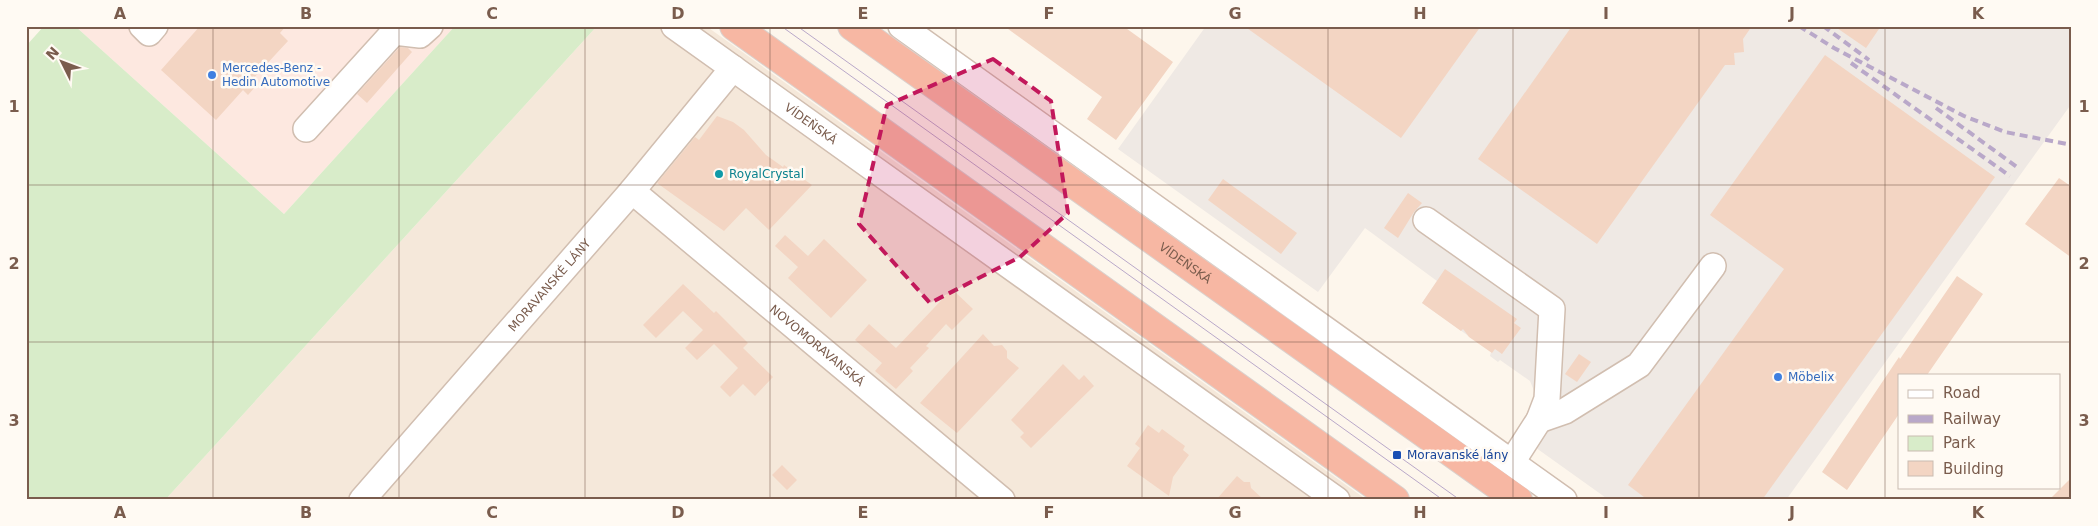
<svg xmlns="http://www.w3.org/2000/svg" width="2098" height="526" viewBox="0 0 2098 526" font-family="'DejaVu Sans',sans-serif">
<rect width="100%" height="100%" fill="#fdf6ec"/>
<!-- residential -->
<path fill="#f5e8da" d="M597,26H706L1367,500H165Z"/>
<!-- commercial -->
<path fill="#fde8e0" d="M75,26H455L284,214Z"/>
<!-- industrial -->
<path fill="#efe9e4" d="M1206,26H2072V103L1786,500H1609L1532,445L1539,403L1530,381L1500,360L1498,362L1490,356L1491,352L1422,303L1437,281L1365,228L1318,292L1118,149Z"/>
<!-- green -->
<path fill="#d8ecc9" d="M44,26H75L284,214L455,26H597L165,500H26V46Z"/>
<!-- building -->
<path fill="#f3d5c3" d="M200,26H286L280,33L288,41L252,80L257,85L248,95L243,90L216,120L161,70Z
M1004,26H1123L1173,62L1116,140L1087,119L1102,97Z
M1244,26H1481L1401,138Z
M1572,26H1752L1743,39L1744,52L1734,53L1735,65H1725L1597,244L1478,159Z
M1834,26H1881L1866,48Z
M400,47L408,48L412,52L367,103L357,94Z
M1825,55L1995,177L1762,500H1648L1628,485L1784,269L1710,215Z
M717,116L733,122L744,130L766,155L783,167L784,165L812,185L769,230L746,208L724,231L657,183L695,137L699,140Z
M2059,178L2072,187V258L2025,224Z
M1223,179L1297,233L1281,254L1208,200Z
M1408,193L1422,203L1414,212L1398,238L1384,228Z
M785,235L808,256L824,239L867,280L831,318L788,278L798,267L775,246Z
M1445,269L1517,319L1514,323L1521,328L1502,354L1495,349L1492,353L1469,337L1463,329L1461,331L1422,303Z
M1957,276L1983,294L1927,375H1899V414L1847,490L1822,472L1899,357L1900,359Z
M683,284L714,313L716,311L748,343L743,348L773,377L755,396L743,384L730,397L720,387L738,368L714,344L697,360L685,348L703,330L683,311L656,338L643,325Z
M952,289L973,309L952,330L946,324L926,346L929,348L910,368L913,371L896,389L875,371L882,363L855,340L869,324L896,348Z
M983,334L994,346L1002,345L1007,351V358L1019,368L957,433L920,403Z
M1579,354L1591,362L1577,382L1565,374Z
M1063,364L1079,380L1084,375L1094,386L1031,448L1020,437L1024,433L1011,420Z
M1148,425L1159,433L1162,429L1185,446L1183,450L1189,455L1173,477L1169,496L1127,466L1140,448L1135,444Z
M782,465L797,480L787,490L772,475Z
M1237,476L1244,482H1250L1251,488L1264,500H1216Z
M2072,477V500H2049Z"/>
<g fill="none" stroke-linecap="round" stroke-linejoin="round">
<!-- minor casing -->
<g stroke="#d1beb0" stroke-width="28">
<g id="minor">
<path d="M142,26L149,33L155,26"/>
<path id="s1" d="M674,26L1337,500"/>
<path d="M901,26L1564,500"/>
<path d="M306,129L394,32L420,35L430,26"/>
<path id="s2" d="M632,191L1002,500"/>
<path d="M1426,220L1552,309L1547,399L1539,420L1512,462"/>
<path d="M1539,420L1565,411L1639,365L1713,266"/>
<path id="s3" d="M362,500L632,191L733,68"/>
</g>
</g>
<!-- highway casing -->
<g stroke="#dad1cd" stroke-width="30">
<g id="highway">
<path d="M734,26L1395,500"/>
<path id="s4" d="M852,26L1518,500"/>
</g>
</g>
<!-- minor -->
<use href="#minor" stroke="#fff" stroke-width="25"/>
<!-- highway -->
<use href="#highway" stroke="#f7b7a3" stroke-width="28"/>
<!-- tram -->
<path stroke="#b9a8c9" stroke-width="1" d="M781,26L1443,500
M797,26L1460,500"/>
<!-- rail -->
<path stroke="#b9a8c9" stroke-width="4" stroke-dasharray="8 5" stroke-linecap="butt" d="M1799,26L1834,48L1964,116L2005,132L2072,145
M1823,26L1869,60
M1851,63L2010,176
M1936,108L2017,167"/>
</g>
<!-- marked area -->
<path fill="#c2185b" fill-opacity="0.2" stroke="#c2185b" stroke-width="4" stroke-dasharray="10 6" stroke-linejoin="round" d="M993,59L1051,101L1068,213L1020,257L930,303L859,224L887,105Z"/>
<!-- grid -->
<path fill="none" stroke="#7a5c4d" stroke-width="1" stroke-opacity="0.55" d="M213,26V500M399,26V500M585,26V500M770,26V500M956,26V500M1142,26V500M1328,26V500M1513,26V500M1699,26V500M1885,26V500M26,185H2072M26,342H2072"/>
<!-- markers -->
<g fill="#3f7fe0" stroke="#fffaf3" stroke-width="2">
<circle cx="212" cy="75" r="5"/>
<circle cx="1778" cy="377" r="5"/>
</g>
<circle fill="#0f9aa8" stroke="#fffaf3" stroke-width="2" cx="719" cy="174" r="5"/>
<rect fill="#1a4fb4" stroke="#fffaf3" stroke-width="2" x="1392" y="450" width="10" height="10" rx="2.5"/>
<g text-anchor="middle" stroke-width="5" stroke-linejoin="round" paint-order="stroke">
<!-- shop labels -->
<g font-size="12" fill="#366cbe" stroke="#fffaf3" text-anchor="start">
<text x="222" y="72">Mercedes-Benz -<tspan x="222" dy="14">Hedin Automotive</tspan></text>
<text x="1788" y="381">Möbelix</text>
</g>
<!-- street labels -->
<g font-size="12" fill="#7a5c4d" stroke="#fffaf3">
<text dy="4" stroke="none"><textPath href="#s1" startOffset="168">VÍDEŇSKÁ</textPath></text>
<text dy="4" stroke="none"><textPath href="#s4" startOffset="409">VÍDEŇSKÁ</textPath></text>
<text dy="4" stroke="none"><textPath href="#s3" startOffset="285">MORAVANSKÉ LÁNY</textPath></text>
<text dy="4" stroke="none"><textPath href="#s2" startOffset="241">NOVOMORAVANSKÁ</textPath></text>
</g>
<!-- culture labels -->
<g font-size="12" fill="#0d838f" stroke="#fffaf3" text-anchor="start">
<text x="729" y="178">RoyalCrystal</text>
</g>
<!-- transit labels -->
<g font-size="12" fill="#164399" stroke="#fffaf3" text-anchor="start">
<text x="1407" y="459">Moravanské lány</text>
</g>
</g>
<!-- border -->
<rect width="2098" height="526" fill="none" stroke="#fffaf3" stroke-width="55"/>
<!-- legend -->
<rect x="1898" y="374" width="162" height="115" fill="#fffaf3" stroke="#cabbb1"/>
<rect x="1908" y="390" width="25" height="8" fill="#ffffff" stroke="#cabbb1"/>
<text x="1943" y="398" font-size="15" fill="#7a5c4d">Road</text>
<rect x="1908" y="415" width="25" height="8" fill="#b9a8c9" stroke="#cabbb1"/>
<text x="1943" y="424" font-size="15" fill="#7a5c4d">Railway</text>
<rect x="1908" y="436" width="25" height="15" fill="#d8ecc9" stroke="#cabbb1"/>
<text x="1943" y="448" font-size="15" fill="#7a5c4d">Park</text>
<rect x="1908" y="461" width="25" height="15" fill="#f3d5c3" stroke="#cabbb1"/>
<text x="1943" y="474" font-size="15" fill="#7a5c4d">Building</text>
<!-- north arrow -->
<g transform="translate(62 62) rotate(312)" stroke="#fffaf3" stroke-width="4" paint-order="stroke">
<path d="M0-4L9 19L0 12L-9 19Z" fill="#7a5c4d"/>
<text y="-8" font-size="14" font-weight="bold" text-anchor="middle" fill="#7a5c4d">N</text>
</g>
<rect x="28" y="28" width="2042" height="470" fill="none" stroke="#7a5c4d" stroke-width="2"/>
<g font-size="16" text-anchor="middle" font-weight="bold" fill="#7a5c4d">
<text x="120" y="19">A</text>
<text x="306" y="19">B</text>
<text x="492" y="19">C</text>
<text x="678" y="19">D</text>
<text x="863" y="19">E</text>
<text x="1049" y="19">F</text>
<text x="1235" y="19">G</text>
<text x="1420" y="19">H</text>
<text x="1606" y="19">I</text>
<text x="1792" y="19">J</text>
<text x="1978" y="19">K</text>
<text x="14" y="112">1</text>
<text x="2084" y="112">1</text>
<text x="14" y="269">2</text>
<text x="2084" y="269">2</text>
<text x="14" y="426">3</text>
<text x="2084" y="426">3</text>
<text x="120" y="518">A</text>
<text x="306" y="518">B</text>
<text x="492" y="518">C</text>
<text x="678" y="518">D</text>
<text x="863" y="518">E</text>
<text x="1049" y="518">F</text>
<text x="1235" y="518">G</text>
<text x="1420" y="518">H</text>
<text x="1606" y="518">I</text>
<text x="1792" y="518">J</text>
<text x="1978" y="518">K</text>
</g>
</svg>
